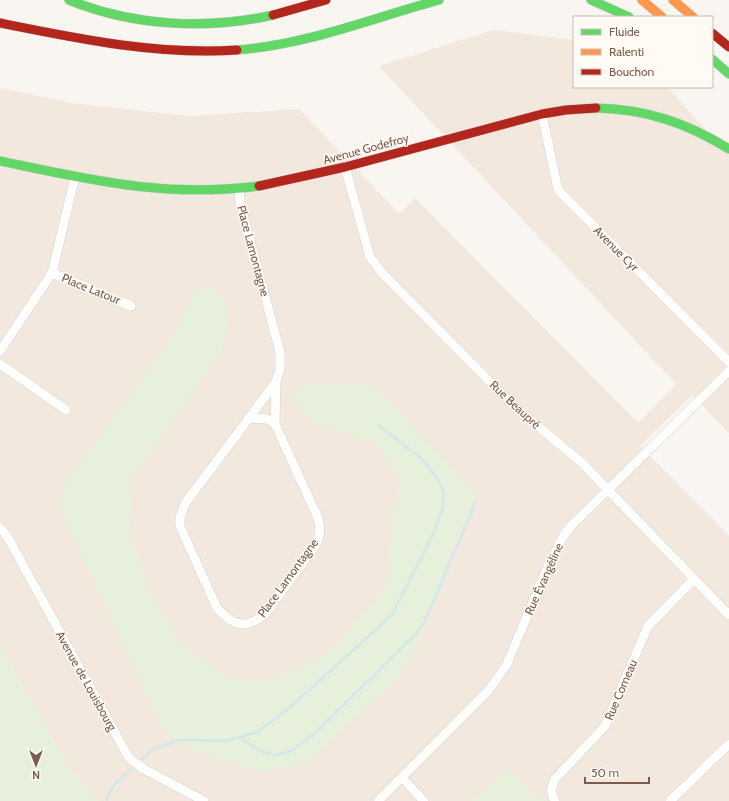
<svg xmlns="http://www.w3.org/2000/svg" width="729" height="801" viewBox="0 0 729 801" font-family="Cabin,sans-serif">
<rect width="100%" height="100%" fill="#f9f5f0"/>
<!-- residential -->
<path fill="#f2e8de" d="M493,30L574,40V87H667L729,155V433L692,395L640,446L729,536V801H98L68,766L0,646V88L71,103L190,116L299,109L399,214L415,198L638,423L676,384L379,66Z"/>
<!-- green -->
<path fill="#e7f0db" d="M208,284L229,305L222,351L132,479L129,524L144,576L177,640L230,680L267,681L331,651L387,585L393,513L401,482L376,443L319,425L301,412L295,397L302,385L369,384L381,393L471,487L477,496L453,544L419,645L399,677L315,756L292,767L258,772L180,745L162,727L73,538L59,505L67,479L117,414L181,323L195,291Z
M0,646L68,766L98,801H0Z
M507,769L532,794L547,801H472Z"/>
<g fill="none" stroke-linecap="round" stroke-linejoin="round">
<!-- stream -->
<path stroke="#d0e8ea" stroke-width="2.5" d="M239,738L262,751L274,755L289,752L313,735L416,634L424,623L475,504
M107,801V797L115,784L152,750L179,740L226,741L257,732L287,710L392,615L432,536L443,508V490L437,478L421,458L379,426"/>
<!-- street casing -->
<g stroke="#d7d1cb" stroke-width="10">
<path id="street" d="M542,114L558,190L729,362
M345,167L370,257L382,273L515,407L582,463L729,615
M239,189L240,203L280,352V369L276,382
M52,273L131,306
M0,351L52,273L75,177
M0,364L66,410
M248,418L267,419L275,424L318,518C321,528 320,535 316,545L265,614C245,630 233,626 217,608L180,526V517L186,502L276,382L275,424
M0,528L7,536L129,758L144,769L204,801
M402,778L424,801
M378,801L489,690L507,664L547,568L562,538L570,527L729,371
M555,801C550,792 551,788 555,779L605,726L648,626L694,579
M670,801L729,744"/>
</g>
<!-- fast casing -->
<g stroke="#d9d2cb" stroke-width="10">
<path id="fast" d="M69,0C133,26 206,30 273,15
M591,0L629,17
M237,50C306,45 373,18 439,0
M712,59L729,74
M596,108C646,109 687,123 729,149
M0,161C91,180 165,198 259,186"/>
</g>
<!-- slow casing -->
<g stroke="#d9d2cb" stroke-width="10">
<path id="slow" d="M642,0L662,17
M673,0L693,17"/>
</g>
<!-- jam casing -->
<g stroke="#d9d2cb" stroke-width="10">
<path id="jam" d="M273,15L326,0
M0,23C79,39 156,55 237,50
M712,33L729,47
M259,186L345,167L542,114L566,110L596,108"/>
</g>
<!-- street -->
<use href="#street" stroke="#fefefd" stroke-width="9"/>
<!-- fast -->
<use href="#fast" stroke="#63d668" stroke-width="9"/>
<!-- slow -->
<use href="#slow" stroke="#ff974d" stroke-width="9"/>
<!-- jam -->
<use href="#jam" stroke="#b3261e" stroke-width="9"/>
</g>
<g text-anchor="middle" stroke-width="3" stroke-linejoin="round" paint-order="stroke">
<!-- street labels -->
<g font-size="12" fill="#7a5c4d" stroke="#fffaf3">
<text transform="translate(366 149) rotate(-15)" y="4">Avenue Godefroy</text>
<text transform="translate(616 249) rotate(45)" y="4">Avenue Cyr</text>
<text transform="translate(253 251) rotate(75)" y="4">Place Lamontagne</text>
<text transform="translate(91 289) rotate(22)" y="4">Place Latour</text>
<text transform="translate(515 405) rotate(43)" y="4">Rue Beaupré</text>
<text transform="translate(288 578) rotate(-54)" y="4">Place Lamontagne</text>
<text transform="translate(544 579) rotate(-66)" y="4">Rue Évangéline</text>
<text transform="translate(86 681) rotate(61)" y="4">Avenue de Louisbourg</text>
<text transform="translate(621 690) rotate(-67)" y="4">Rue Comeau</text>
</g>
</g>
<!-- legend -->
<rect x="573" y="16" width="140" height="72" fill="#fffaf3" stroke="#cabbb1"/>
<rect x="581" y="29" width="20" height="6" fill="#63d668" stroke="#cabbb1"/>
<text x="609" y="36" font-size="12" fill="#7a5c4d">Fluide</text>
<rect x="581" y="49" width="20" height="6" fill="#ff974d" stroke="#cabbb1"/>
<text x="609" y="56" font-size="12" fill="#7a5c4d">Ralenti</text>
<rect x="581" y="69" width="20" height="6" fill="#b3261e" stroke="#cabbb1"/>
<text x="609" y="76" font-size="12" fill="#7a5c4d">Bouchon</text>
<!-- north arrow -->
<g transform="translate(36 765) rotate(180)" stroke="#fffaf3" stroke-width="3" paint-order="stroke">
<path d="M0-3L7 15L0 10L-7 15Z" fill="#7a5c4d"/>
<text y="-6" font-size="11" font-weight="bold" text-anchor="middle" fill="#7a5c4d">N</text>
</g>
<!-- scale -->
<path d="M585 777v6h64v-6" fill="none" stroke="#7a5c4d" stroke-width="2"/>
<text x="591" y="777" font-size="12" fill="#7a5c4d" stroke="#fffaf3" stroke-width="3" paint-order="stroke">50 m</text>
</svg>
